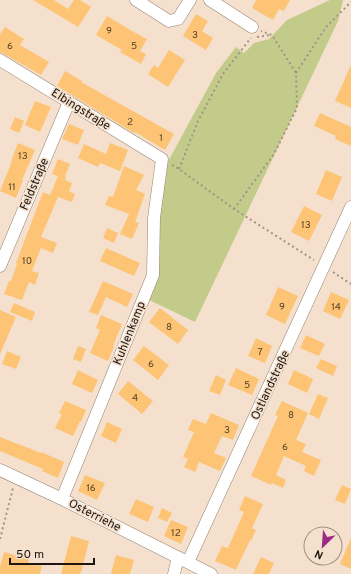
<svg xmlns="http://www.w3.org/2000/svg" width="351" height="574" viewBox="0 0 351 574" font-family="Overpass,sans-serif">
<rect width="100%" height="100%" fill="#f4e0cd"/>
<!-- green -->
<path fill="#c3cb8b" d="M330,0H343L338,21L195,322L147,299L157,228L164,169L216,73L236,47L244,53L254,43L269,39L287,20Z"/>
<!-- building -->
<path fill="#fec475" d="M33,0H54L68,9L74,0H80L91,7L78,27Z
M256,0H290L284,11L279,9L273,20L252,8Z
M196,14L208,21L202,31L213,38L206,50L183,36Z
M107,16L132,31L147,39L140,51L146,54L141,64L120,52L122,50L96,35Z
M5,27L24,39L20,45L49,62L41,75L4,54L0,52V34Z
M169,50L185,60L168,87L148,74L154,65L158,68Z
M351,65V108L335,101Z
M65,71L82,81L81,82L174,134L165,150L135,132L134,133L57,86Z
M35,101L51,107L40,132L25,125Z
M320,113L351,127V146L335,139L336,136L314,126Z
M15,117L24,121L19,133L10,129Z
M69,124L84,130L78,145L62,139Z
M18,143L35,150L22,180H23L16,198L0,191L12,161H11Z
M110,143L128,150L120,171L100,163L98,167L78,158L84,144L106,154Z
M58,159L70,164L65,176L66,177L65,180L72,183L69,191L75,194L72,202L58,197L41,237L57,243L53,253L41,248L32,271L39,273L35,285L29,282L22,300L4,294L9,281H11L17,264L16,263L43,192L50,195L58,176L52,174Z
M124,166L144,175L136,190L145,194L135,222L139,223L132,239L120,234L129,214L105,205L109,196L113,197Z
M326,170L342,177L332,201L316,194Z
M304,206L322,215L309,241L291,232Z
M107,228L118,233L114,243L103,238Z
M106,248L140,263L134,276L100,261Z
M103,281L133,294L127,307L106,297L98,315L89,312Z
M278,287L298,296L285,324L266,315Z
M331,292L349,300L340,319L323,311Z
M14,303L35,312L32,321L10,312Z
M160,308L188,330L178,344L149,322Z
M0,310L16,317L0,354Z
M101,315L122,324L113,346L114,347L108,361L90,353L100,330L96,328Z
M306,335L325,344L319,356L300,348Z
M256,338L272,346L265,363L248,356Z
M78,346L86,349L81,362L73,359Z
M144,346L169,365L158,380L133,360Z
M7,351L21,357L16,369L2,364Z
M321,359L337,366L333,376L316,368Z
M236,368L259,379L252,395L228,385Z
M78,370L98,380L92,393L72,384Z
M294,370L313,379L307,393L288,384Z
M216,375L226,380L220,395L209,391Z
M128,381L153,401L142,414L118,394Z
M318,394L328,398L319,419L309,414Z
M65,401L86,410L81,422L80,421L73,436L55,428L62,414L59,413Z
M282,401L308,413L296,440L306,444L302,452L321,460L314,476L304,471L306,466L284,456L276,475L286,480L283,488L272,483L271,485L251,476L278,416L275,415Z
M211,413L239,425L233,440L222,436L214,453L226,458L220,471L199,462L195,472L184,467L188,459L183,457L194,432L188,430L193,419L206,424Z
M107,422L122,429L116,443L101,436Z
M0,437L41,453V452L64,462L58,478L42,471L43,469L0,451Z
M85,475L105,483L97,500L78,491Z
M342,485L351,489L345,504L335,500Z
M245,496L263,504L252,528L256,530L251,541L250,540L236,570L215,561L222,546L228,548L244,512L239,510Z
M136,499L154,507L148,522L129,514Z
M162,508L172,513L167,522L158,518Z
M171,520L188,527L181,544L164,536Z
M71,536L89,541L82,569L80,574H61Z
M351,538V569L340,564Z
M4,552L29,559L28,563L42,566L40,574H0V567Z
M116,555L134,560L130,574H111Z
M261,557L274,563L269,574H253Z"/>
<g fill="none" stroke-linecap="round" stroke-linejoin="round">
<!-- minor casing -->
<g stroke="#948271" stroke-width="13">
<path id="minor" d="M136,0L169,21L178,19L190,0
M210,0L252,27
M0,60L162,159L154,218L153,275L62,499
M0,266L69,102
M0,470L62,499L211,574
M188,562L351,207
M174,574L178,557"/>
</g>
<!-- path -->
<path stroke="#a29385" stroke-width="2" stroke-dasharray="2 3" stroke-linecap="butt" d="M257,37L271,35
M296,73L326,27L351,2
M172,165L179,169L234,209L314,260
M179,169L198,121L223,74L250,39L251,38
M234,209L274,154L297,108L296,73L272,35L261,31
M333,272L351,284
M0,539L13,488"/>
<!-- minor -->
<use href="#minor" stroke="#fff" stroke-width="12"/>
</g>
<g text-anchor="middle" stroke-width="3.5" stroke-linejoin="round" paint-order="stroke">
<!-- number labels -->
<g font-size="10" fill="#554229">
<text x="109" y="34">9</text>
<text x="195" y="38">3</text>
<text x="10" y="49">6</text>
<text x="134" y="49">5</text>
<text x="130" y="125">2</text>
<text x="161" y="141">1</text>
<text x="23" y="159">13</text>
<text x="12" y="190">11</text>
<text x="306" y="228">13</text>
<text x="27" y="264">10</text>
<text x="282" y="310">9</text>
<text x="336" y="310">14</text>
<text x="169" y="330">8</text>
<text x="260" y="355">7</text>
<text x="151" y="367">6</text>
<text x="247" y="388">5</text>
<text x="135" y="401">4</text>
<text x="291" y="418">8</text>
<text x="227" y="433">3</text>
<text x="285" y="450">6</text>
<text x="91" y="491">16</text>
<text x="176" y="536">12</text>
</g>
<!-- street labels -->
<g font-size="12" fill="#1d1610" stroke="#f4e0cd">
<text transform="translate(81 109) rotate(32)" y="4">Elbingstraße</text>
<text transform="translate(34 184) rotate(-67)" y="4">Feldstraße</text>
<text transform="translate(129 333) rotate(-68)" y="4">Kuhlenkamp</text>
<text transform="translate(270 385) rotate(-65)" y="4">Ostlandstraße</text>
<text transform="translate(95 515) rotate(27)" y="4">Osterriehe</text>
</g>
</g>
<!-- north arrow -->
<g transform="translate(323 546) rotate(205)"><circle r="19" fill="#f4e0cd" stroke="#9e8f81"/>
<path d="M0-3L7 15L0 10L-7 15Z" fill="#9c2985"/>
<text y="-6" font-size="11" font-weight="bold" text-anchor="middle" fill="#1d1610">N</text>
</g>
<!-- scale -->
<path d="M10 558v6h84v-6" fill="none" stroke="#1d1610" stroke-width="2"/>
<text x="16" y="558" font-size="12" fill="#1d1610" stroke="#f4e0cd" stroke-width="3" paint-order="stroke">50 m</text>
</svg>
